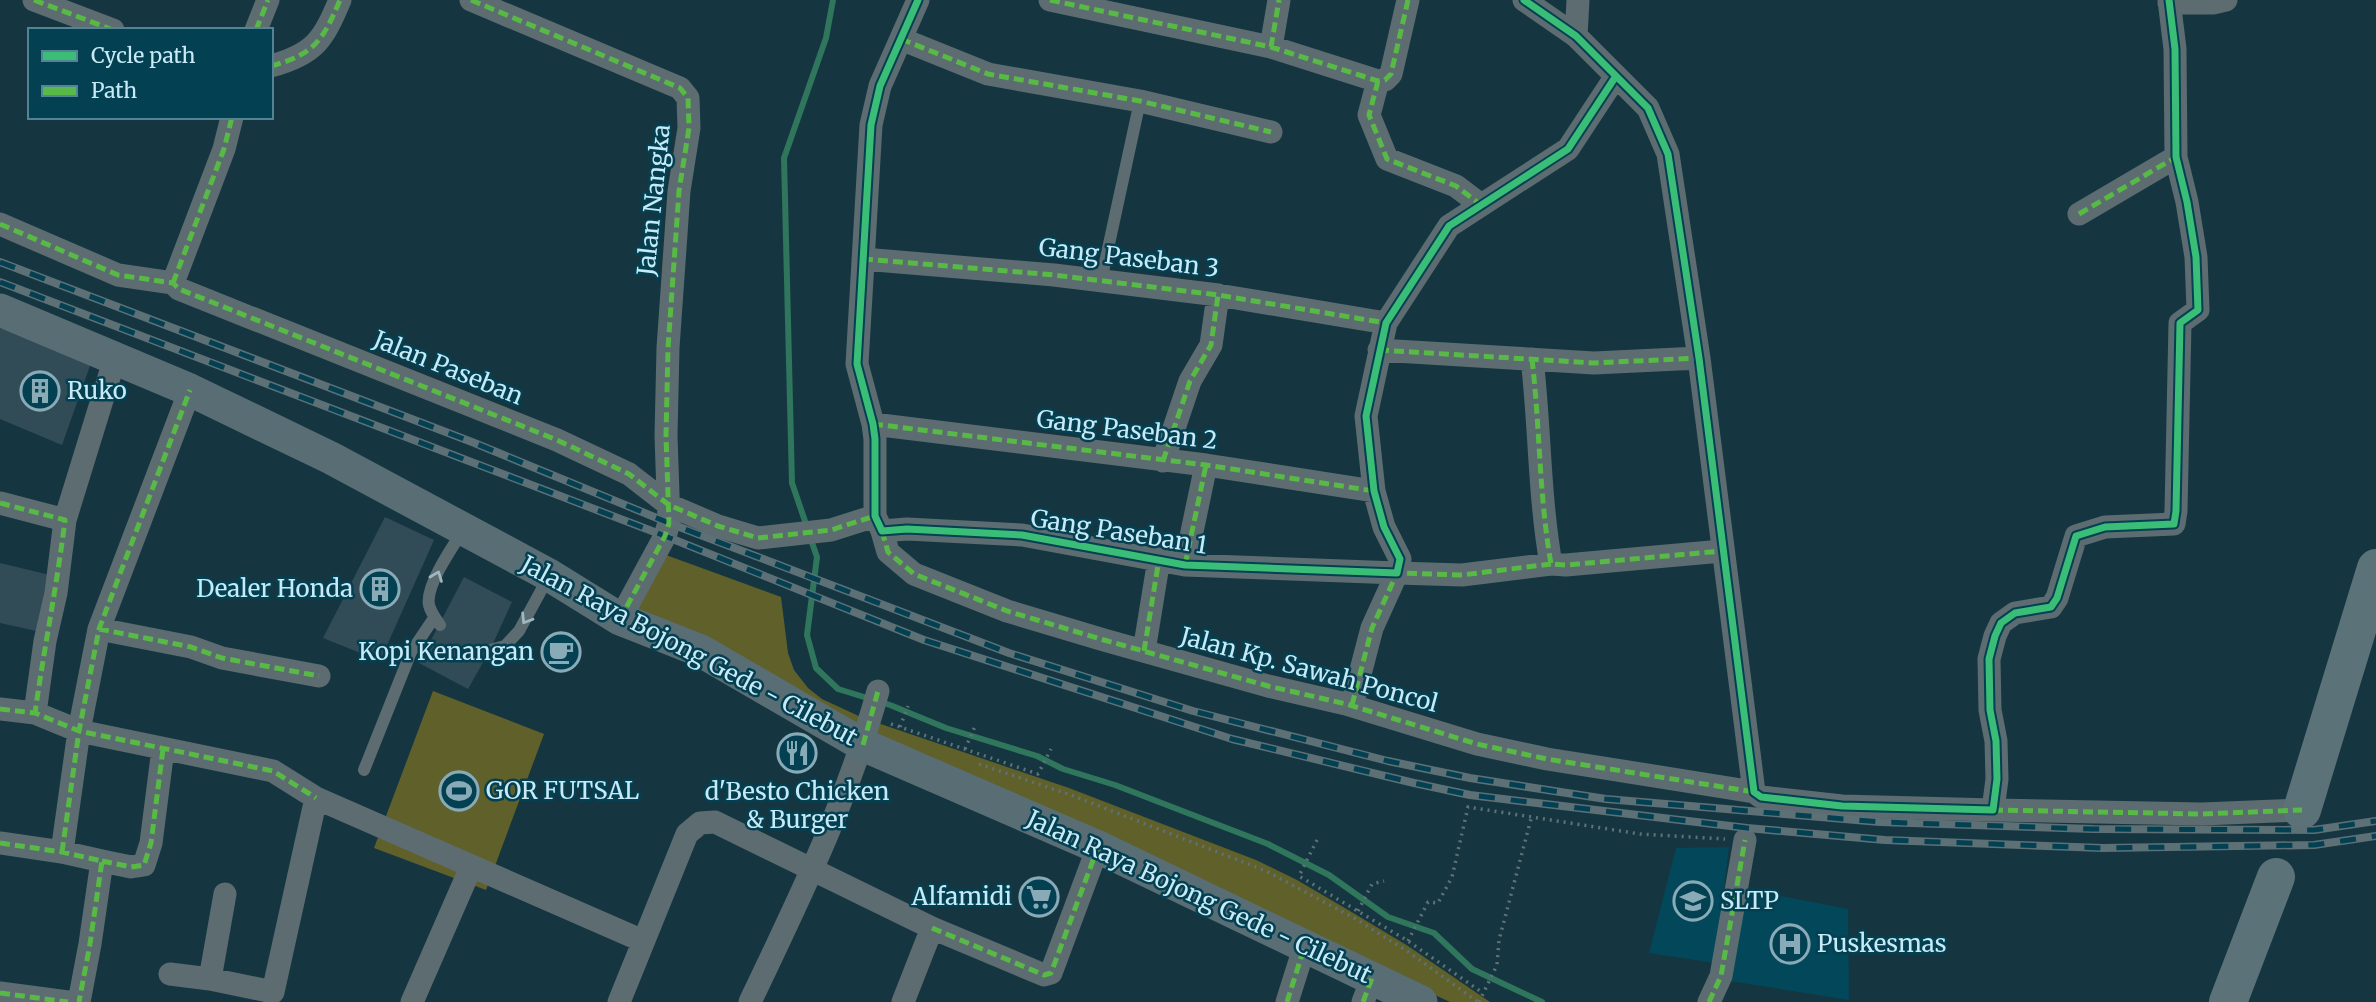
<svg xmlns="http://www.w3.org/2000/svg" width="2376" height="1002" viewBox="0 0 2376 1002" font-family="Merriweather,serif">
<rect width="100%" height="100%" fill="#153640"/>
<!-- built -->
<path fill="#03475a" d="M1729,847L1715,963L1649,953L1676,848Z
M1744,889L1848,909L1849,1000L1724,980Z"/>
<!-- green -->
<path fill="#60602a" d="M666,555L781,597L788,653L794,670L808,688L822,699L863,718L1069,788L1256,860L1297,880L1355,914L1408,946L1490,1002H1450L873,734L633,610Z
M433,691L544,734L486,890L374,848Z"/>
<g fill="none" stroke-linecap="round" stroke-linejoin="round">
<!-- stream -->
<path stroke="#2f765c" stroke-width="6" d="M807,527L792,483L784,158L826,38L833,0
M810,537L817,557L807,635L816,668L838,689L890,705L946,728L1037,756L1063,769L1115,785L1268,844L1329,875L1388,917L1434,933L1472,969L1542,1002"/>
</g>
<!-- building -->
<path fill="#314b57" d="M0,328L91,363L62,445L0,419Z
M385,517L434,540L380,661L323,638Z
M0,563L54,576L41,632L0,623Z
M464,577L512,602L490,650L468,689L419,663Z
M563,638L571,643L559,666L551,661Z"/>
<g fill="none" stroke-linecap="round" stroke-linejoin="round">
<!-- path -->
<path stroke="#5f7277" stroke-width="3.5" stroke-dasharray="2 5" stroke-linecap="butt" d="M891,724L1038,774L1051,749
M900,727L908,706
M965,749L976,724
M979,764L1071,795L1266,871L1356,919L1410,953L1478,1002
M1317,840L1299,876L1408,941L1483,993
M1358,911L1372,884L1384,881
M1408,941L1428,902L1438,903L1452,877L1468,807L1640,834L1725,839
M1479,1002L1497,965L1499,940L1531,819"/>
<!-- lane -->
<path stroke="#5c6c71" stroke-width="12" d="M1101,281L1140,101
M440,625C436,619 431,613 429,605C425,586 453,546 464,529
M490,650L505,646L519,631L549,576
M364,770L411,652L434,618"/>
<!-- street -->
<path stroke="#5c6c71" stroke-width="23" d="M34,0L113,30
M471,0L680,88L688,98L689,128L679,191L668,348L666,436L669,523L665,536L620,619
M918,0L880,86L871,125L857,364L873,424L875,439V516L882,531L907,529L1022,535L1185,565L1397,573L1400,559L1384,527L1374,491L1366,416L1386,323L1449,226L1568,149L1616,76
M1050,0L1271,47L1378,81L1385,80L1391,74L1408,0
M1524,0L1576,36L1648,108L1668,154L1699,358L1754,792L1761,797L1842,806L1993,810L1997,779L1996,741L1990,710L1989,659L1995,636L2001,623L2015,613L2051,607L2057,598L2076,536L2105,527L2174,524L2176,511L2180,323L2198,310L2196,257L2187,202L2176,157L2175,49L2169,0
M2169,3H2213L2226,0
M256,30L268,0
M1576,36L1578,0
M901,39L988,74L1140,101L1271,132
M1271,47L1279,0
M271,66C315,54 323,40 340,0
M1378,81L1369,115L1387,159L1456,186L1481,205
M2079,214L2176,157
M0,224L118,275L173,283L179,289L557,440L629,474L669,505L718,526L758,538L831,530L875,516
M863,259L1054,275L1218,295L1386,323
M173,283L224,149L232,117
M1379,350L1594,363L1699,358
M1532,359C1540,427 1539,496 1551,564L1566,565L1722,551
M873,424L1206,465L1374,491
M1163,461L1190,381L1211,345L1218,295
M0,503L65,520
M882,531L888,552L914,574L1007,611L1104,640L1268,686L1346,704L1477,744L1547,759L1754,792
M1185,565L1206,465
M99,629L191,647L222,658L319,676
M1144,651L1159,559
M1352,705L1372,628L1397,573L1462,575L1551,564
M0,709L35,713L79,731L273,771L316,798L643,941
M35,713L45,641L56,593L65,520L115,358
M1993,810L2202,814L2302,810
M0,843L62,852L102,861L90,944L79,1002
M62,852L79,731L99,629L190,390
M102,861L131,867L144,865L151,843L163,749
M170,974L210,979L273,992L316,798
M210,979L225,894
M0,993L68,1002
M412,1002L471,867
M619,1002L687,834L700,823L715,822L932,928L1044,975L1051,973L1098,847
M750,1002C798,901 848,800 878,691
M903,1002L932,928
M1287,1002L1305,945
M1363,1002L1372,978
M1709,1002L1721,976L1745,840"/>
<!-- secondary -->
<path stroke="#596d74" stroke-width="33" d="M0,310L190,390L331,458L549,575L620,619L701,651L863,745L1098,847L1421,1002"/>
<!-- highway -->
<path stroke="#5c7279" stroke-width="38" d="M2302,810L2376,568
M2228,1002L2276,877"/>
<!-- rail casing -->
<g stroke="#5c7076" stroke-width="8">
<path id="rail" d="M0,262L472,442L669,523L1009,653L1193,711L1388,761L1470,778L1606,799L1880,822L2093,829L2314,830L2376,821
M0,282L665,536L924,640L1232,739L1414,783L1470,795L1537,803L1747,828L1885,840L2103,848L2314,845L2376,836"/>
</g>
<!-- rail -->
<use href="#rail" stroke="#034052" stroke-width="5" stroke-dasharray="16" stroke-linecap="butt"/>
<!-- quiet -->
<path stroke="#58b947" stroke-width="5" stroke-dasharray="10 5" stroke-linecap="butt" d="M34,0L113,30
M471,0L680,88L688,98L689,128L679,191L668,348L666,436L669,523L665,536L620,619
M1050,0L1271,47L1378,81L1385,80L1391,74L1408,0
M256,30L268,0
M901,39L988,74L1140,101L1271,132
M1271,47L1279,0
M271,66C315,54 323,40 340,0
M1378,81L1369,115L1387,159L1456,186L1481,205
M2079,214L2176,157
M0,224L118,275L173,283L179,289L557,440L629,474L669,505L718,526L758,538L831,530L875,516
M863,259L1054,275L1218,295L1386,323
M173,283L224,149L232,117
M1379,350L1594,363L1699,358
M1532,359C1540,427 1539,496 1551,564L1566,565L1722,551
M873,424L1206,465L1374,491
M1163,461L1190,381L1211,345L1218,295
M0,503L65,520C57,585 44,649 35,713
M882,531L888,552L914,574L1007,611L1104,640L1268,686L1346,704L1477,744L1547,759L1754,792
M1185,565L1206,465
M99,629L191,647L222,658L319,676
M1144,651L1159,559
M1352,705L1372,628L1397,573L1462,575L1551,564
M0,709L35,713L79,731L273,771L316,798
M863,745L878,691
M1993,810L2202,814L2302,810
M0,843L62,852L102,861L90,944L79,1002
M62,852L79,731L99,629L190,390
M102,861L131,867L144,865L151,843L163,749
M932,928L1044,975L1051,973L1098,847
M0,993L68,1002
M1287,1002L1305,945
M1363,1002L1372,978
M1709,1002L1721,976L1745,840"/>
<!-- cycleway casing -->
<g stroke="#034052" stroke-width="11">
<path id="cycleway" d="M918,0L880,86L871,125L857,364L873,424L875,439V516L882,531L907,529L1022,535L1185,565L1397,573L1400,559L1384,527L1374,491L1366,416L1386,323L1449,226L1568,149L1616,76
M1524,0L1576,36L1648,108L1668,154L1699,358L1754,792L1761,797L1842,806L1993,810L1997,779L1996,741L1990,710L1989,659L1995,636L2001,623L2015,613L2051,607L2057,598L2076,536L2105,527L2174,524L2176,511L2180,323L2198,310L2196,257L2187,202L2176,157L2175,49L2169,0"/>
</g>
<!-- cycleway -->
<use href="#cycleway" stroke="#3abd76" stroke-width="7"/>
</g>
<!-- one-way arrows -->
<defs><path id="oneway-chevron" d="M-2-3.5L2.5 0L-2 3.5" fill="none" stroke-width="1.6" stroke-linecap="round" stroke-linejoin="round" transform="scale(1.75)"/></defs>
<g stroke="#9db8c1">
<use href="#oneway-chevron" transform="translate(437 576) rotate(-69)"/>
<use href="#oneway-chevron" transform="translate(526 619) rotate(122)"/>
</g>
<!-- icons -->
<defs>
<g id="building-ring" transform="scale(2.0125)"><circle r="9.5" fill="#034052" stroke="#89abb7" stroke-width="1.5"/><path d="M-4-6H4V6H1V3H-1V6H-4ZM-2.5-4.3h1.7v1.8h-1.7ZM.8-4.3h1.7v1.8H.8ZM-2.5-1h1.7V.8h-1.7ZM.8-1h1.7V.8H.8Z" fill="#89abb7"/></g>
<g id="cafe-ring" transform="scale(2.0125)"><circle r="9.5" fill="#034052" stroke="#89abb7" stroke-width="1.5"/><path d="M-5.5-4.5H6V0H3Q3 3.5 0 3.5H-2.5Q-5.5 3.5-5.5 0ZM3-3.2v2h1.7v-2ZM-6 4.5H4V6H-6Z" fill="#89abb7"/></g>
<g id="restaurant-ring" transform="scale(2.0125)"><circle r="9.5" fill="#034052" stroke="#89abb7" stroke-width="1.5"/><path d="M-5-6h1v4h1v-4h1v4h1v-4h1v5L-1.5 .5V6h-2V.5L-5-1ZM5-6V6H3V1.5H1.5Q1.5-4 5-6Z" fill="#89abb7"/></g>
<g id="stadium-ring" transform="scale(2.0125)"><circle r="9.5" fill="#034052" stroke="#89abb7" stroke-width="1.5"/><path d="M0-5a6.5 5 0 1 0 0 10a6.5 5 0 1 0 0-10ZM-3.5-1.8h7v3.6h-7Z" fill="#89abb7"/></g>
<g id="supermarket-ring" transform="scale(2.0125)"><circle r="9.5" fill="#034052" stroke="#89abb7" stroke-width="1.5"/><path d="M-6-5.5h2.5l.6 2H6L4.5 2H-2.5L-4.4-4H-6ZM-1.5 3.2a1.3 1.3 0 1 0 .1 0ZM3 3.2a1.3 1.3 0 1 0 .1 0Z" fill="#89abb7"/></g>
<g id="school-ring" transform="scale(2.0125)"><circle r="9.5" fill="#034052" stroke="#89abb7" stroke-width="1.5"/><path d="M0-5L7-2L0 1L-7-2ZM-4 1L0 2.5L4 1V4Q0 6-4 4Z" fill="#89abb7"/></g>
<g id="hospital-ring" transform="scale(2.0125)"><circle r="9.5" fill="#034052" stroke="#89abb7" stroke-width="1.5"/><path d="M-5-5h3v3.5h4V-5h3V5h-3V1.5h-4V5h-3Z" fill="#89abb7"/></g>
</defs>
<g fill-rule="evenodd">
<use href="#building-ring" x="40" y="391"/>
<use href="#building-ring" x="380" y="589"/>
<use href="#cafe-ring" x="561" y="652"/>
<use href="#restaurant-ring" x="797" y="753"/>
<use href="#stadium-ring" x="459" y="791"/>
<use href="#supermarket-ring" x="1039" y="897"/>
<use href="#school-ring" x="1693" y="901"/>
<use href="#hospital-ring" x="1790" y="944"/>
</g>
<g text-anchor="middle" stroke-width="5" stroke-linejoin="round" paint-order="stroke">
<!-- street labels -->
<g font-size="24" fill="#c8eaf7" stroke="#034052">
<text transform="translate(654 200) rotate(-84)" y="8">Jalan Nangka</text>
<text transform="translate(1129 258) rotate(7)" y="8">Gang Paseban 3</text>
<text transform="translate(448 368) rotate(22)" y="8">Jalan Paseban</text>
<text transform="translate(1127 430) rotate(7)" y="8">Gang Paseban 2</text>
<text transform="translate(1119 532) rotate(9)" y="8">Gang Paseban 1</text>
<text transform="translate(689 651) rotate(28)" y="8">Jalan Raya Bojong Gede - Cilebut</text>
<text transform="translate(1309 670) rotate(15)" y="8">Jalan Kp. Sawah Poncol</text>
<text transform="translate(1199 897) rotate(25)" y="8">Jalan Raya Bojong Gede - Cilebut</text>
</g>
<!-- poi labels -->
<g font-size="24" fill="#c8eaf7" stroke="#034052" text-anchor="start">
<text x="67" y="399">Ruko</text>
<text x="353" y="597" text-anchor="end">Dealer Honda</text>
<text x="534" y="660" text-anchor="end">Kopi Kenangan</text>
<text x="486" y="799">GOR FUTSAL</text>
<text x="797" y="800" text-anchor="middle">d'Besto Chicken<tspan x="797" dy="28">&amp; Burger</tspan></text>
<text x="1012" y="905" text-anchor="end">Alfamidi</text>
<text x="1720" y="909">SLTP</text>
<text x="1817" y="952">Puskesmas</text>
</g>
</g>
<!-- legend -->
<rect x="28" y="28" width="245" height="91" fill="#034052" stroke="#528494" stroke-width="2"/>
<rect x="42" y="51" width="35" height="10" fill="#3abd76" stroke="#528494" stroke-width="2"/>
<text x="91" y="63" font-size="21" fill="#c8eaf7">Cycle path</text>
<rect x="42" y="86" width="35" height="10" fill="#58b947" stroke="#528494" stroke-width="2"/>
<text x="91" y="98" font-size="21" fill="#c8eaf7">Path</text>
</svg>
